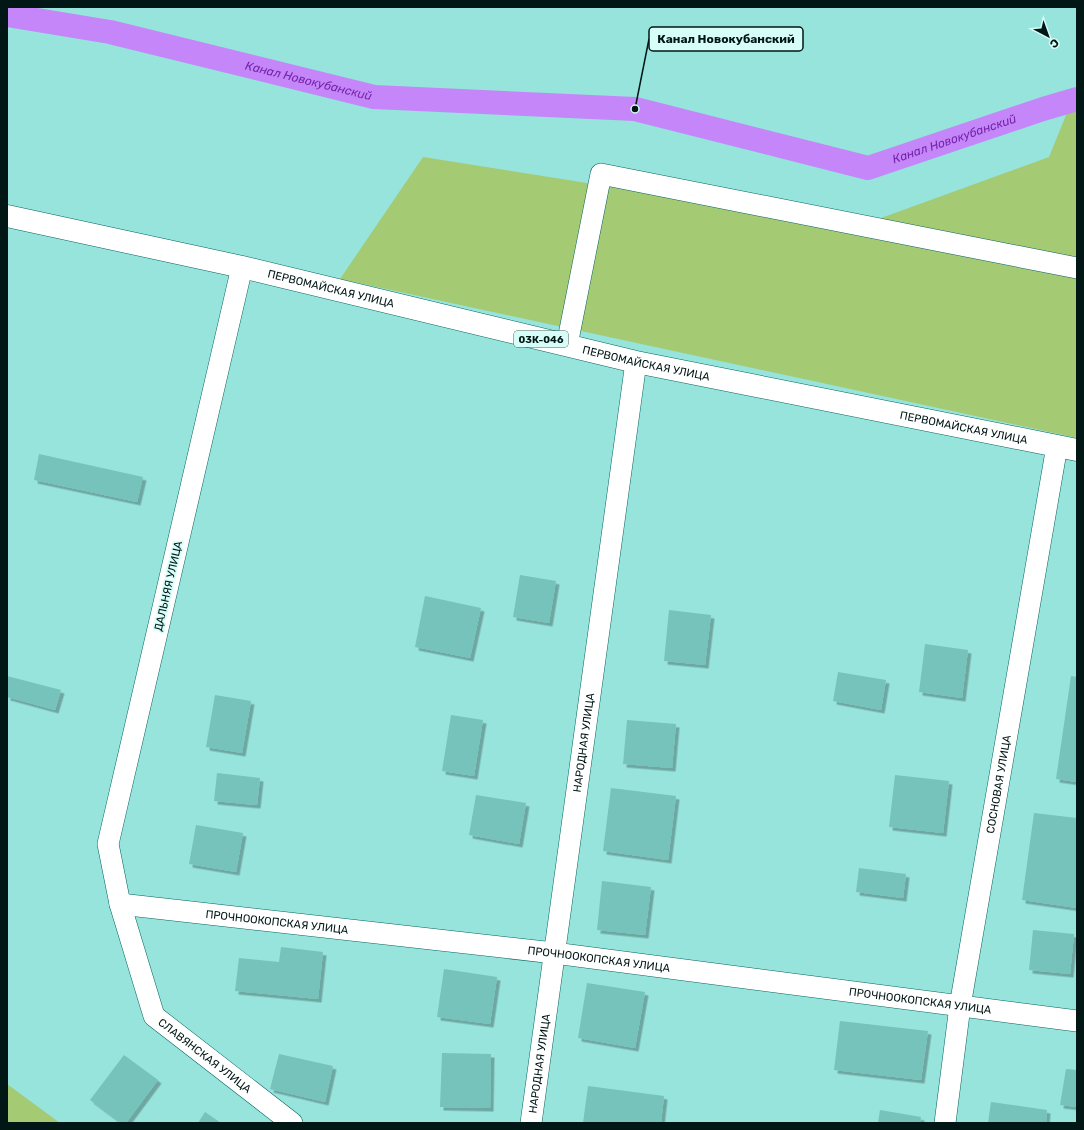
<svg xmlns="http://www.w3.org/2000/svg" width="1084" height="1130" viewBox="0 0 1084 1130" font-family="Rubik,sans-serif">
<defs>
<filter id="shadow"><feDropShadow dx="3.5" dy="3.5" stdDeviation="0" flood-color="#0004"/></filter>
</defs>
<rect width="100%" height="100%" fill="#96e4dc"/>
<!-- green -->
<path fill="#a5ca74" d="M1077,88V438L340,279L423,157L859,226L1049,157Z
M7,1084L60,1123H7Z"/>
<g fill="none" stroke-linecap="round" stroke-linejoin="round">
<!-- canal -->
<path stroke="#c486f8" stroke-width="24" id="s1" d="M7,15L110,32L374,97L635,109L868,168L1043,109L1077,99"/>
</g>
<!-- building -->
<path fill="#75c3bb" filter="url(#shadow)" d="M39,454L143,477L137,502L34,480Z
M520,575L556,581L549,623L513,617Z
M425,596L481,608L470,658L415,647Z
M669,610L711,615L705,665L664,661Z
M925,644L968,650L962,698L919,692Z
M838,672L886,680L881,710L833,701Z
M7,676L61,690L55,710L7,697Z
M1071,676L1077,677V782L1056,779Z
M215,695L251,701L242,753L206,747Z
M451,715L483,720L474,776L442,771Z
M627,720L676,724L672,768L623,764Z
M217,773L260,778L257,805L214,801Z
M895,775L949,781L943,833L889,827Z
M611,788L676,796L668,860L603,851Z
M476,795L526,803L519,844L469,835Z
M1034,813L1077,818V908L1022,900Z
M196,825L243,833L236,872L189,864Z
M859,868L906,874L903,898L856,892Z
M602,881L651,887L645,935L597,930Z
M1033,930L1074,934L1070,974L1029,970Z
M281,947L323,952L318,999L235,991L239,958L279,962Z
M444,969L497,977L490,1024L437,1017Z
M587,983L645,992L635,1048L578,1038Z
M840,1021L928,1031L921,1080L834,1070Z
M442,1053L491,1054L490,1108L440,1107Z
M279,1054L333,1066L325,1102L270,1089Z
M124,1055L158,1080L126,1123H121L90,1100Z
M1066,1069L1077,1070V1107L1060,1105Z
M588,1086L664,1096L661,1123H583Z
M991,1102L1047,1110L1046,1123H988Z
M880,1110L921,1117L920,1123H878Z
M205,1112L221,1123H198Z"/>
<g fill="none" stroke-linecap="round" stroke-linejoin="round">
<!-- minor casing -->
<g stroke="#07655f" stroke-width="22">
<g id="minor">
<path id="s2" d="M242,267L108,844L120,904L154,1016L292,1123"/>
<path d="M567,345L601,174L1077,268"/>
<path id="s3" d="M120,904L554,953L1077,1021"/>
<path id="s4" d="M531,1123L636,362"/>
<path id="s5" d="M945,1123L960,1006L1057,446"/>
</g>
</g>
<!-- primary casing -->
<g stroke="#07655f" stroke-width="23">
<g id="primary">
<path id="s6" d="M7,216L242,267L636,362L1077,450"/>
</g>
</g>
<!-- minor -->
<use href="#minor" stroke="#fff" stroke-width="21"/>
<!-- primary -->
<use href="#primary" stroke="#fff" stroke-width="22"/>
</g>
<g text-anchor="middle" stroke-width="3.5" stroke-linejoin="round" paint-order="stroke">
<!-- shield labels -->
<rect fill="#d7fdf8" stroke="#415c59" stroke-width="1" x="514" y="331" width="54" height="16" rx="3"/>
<g font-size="10" font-weight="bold" fill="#011715">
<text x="541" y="343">03К-046</text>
</g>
<!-- street labels -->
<g font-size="11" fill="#011715" stroke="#d7fdf8">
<text dy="4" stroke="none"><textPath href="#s6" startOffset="332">ПЕРВОМАЙСКАЯ УЛИЦА</textPath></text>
<text dy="4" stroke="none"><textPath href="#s6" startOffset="656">ПЕРВОМАЙСКАЯ УЛИЦА</textPath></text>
<text dy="4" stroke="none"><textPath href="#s6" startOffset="980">ПЕРВОМАЙСКАЯ УЛИЦА</textPath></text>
<text transform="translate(168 586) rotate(-77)" y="4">ДАЛЬНЯЯ УЛИЦА</text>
<text dy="4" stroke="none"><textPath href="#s4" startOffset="384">НАРОДНАЯ УЛИЦА</textPath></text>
<text dy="4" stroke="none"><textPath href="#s5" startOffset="343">СОСНОВАЯ УЛИЦА</textPath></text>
<text dy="4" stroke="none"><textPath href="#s3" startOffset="158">ПРОЧНООКОПСКАЯ УЛИЦА</textPath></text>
<text dy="4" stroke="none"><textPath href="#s3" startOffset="482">ПРОЧНООКОПСКАЯ УЛИЦА</textPath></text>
<text dy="4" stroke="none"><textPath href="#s3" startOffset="806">ПРОЧНООКОПСКАЯ УЛИЦА</textPath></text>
<text dy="4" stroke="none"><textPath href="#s2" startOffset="835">СЛАВЯНСКАЯ УЛИЦА</textPath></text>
<text dy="4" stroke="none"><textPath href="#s4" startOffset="60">НАРОДНАЯ УЛИЦА</textPath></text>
</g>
<!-- water labels -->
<g font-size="12" font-style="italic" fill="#7523a9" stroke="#d7fdf8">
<text dy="4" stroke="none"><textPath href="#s1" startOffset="309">Канал Новокубанский</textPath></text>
<text dy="4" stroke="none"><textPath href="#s1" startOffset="969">Канал Новокубанский</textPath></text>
</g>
</g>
<!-- callouts -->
<path fill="none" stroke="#011715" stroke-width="1.5" d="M635 109L649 39"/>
<circle fill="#011715" stroke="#d7fdf8" stroke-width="1.5" cx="635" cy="109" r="4"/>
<rect fill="#d7fdf8" stroke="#011715" stroke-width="1.5" x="649" y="27" width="154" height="24" rx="4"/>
<g font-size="12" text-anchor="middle" font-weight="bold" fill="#011715">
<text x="726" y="43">Канал Новокубанский</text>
</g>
<!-- border -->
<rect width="1084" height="1130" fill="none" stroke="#011715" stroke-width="16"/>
<!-- north arrow -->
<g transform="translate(1048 36) rotate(139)" stroke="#d7fdf8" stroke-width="3" paint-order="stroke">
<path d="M0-3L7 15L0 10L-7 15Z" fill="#011715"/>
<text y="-6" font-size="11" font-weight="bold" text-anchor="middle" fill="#011715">С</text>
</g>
</svg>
